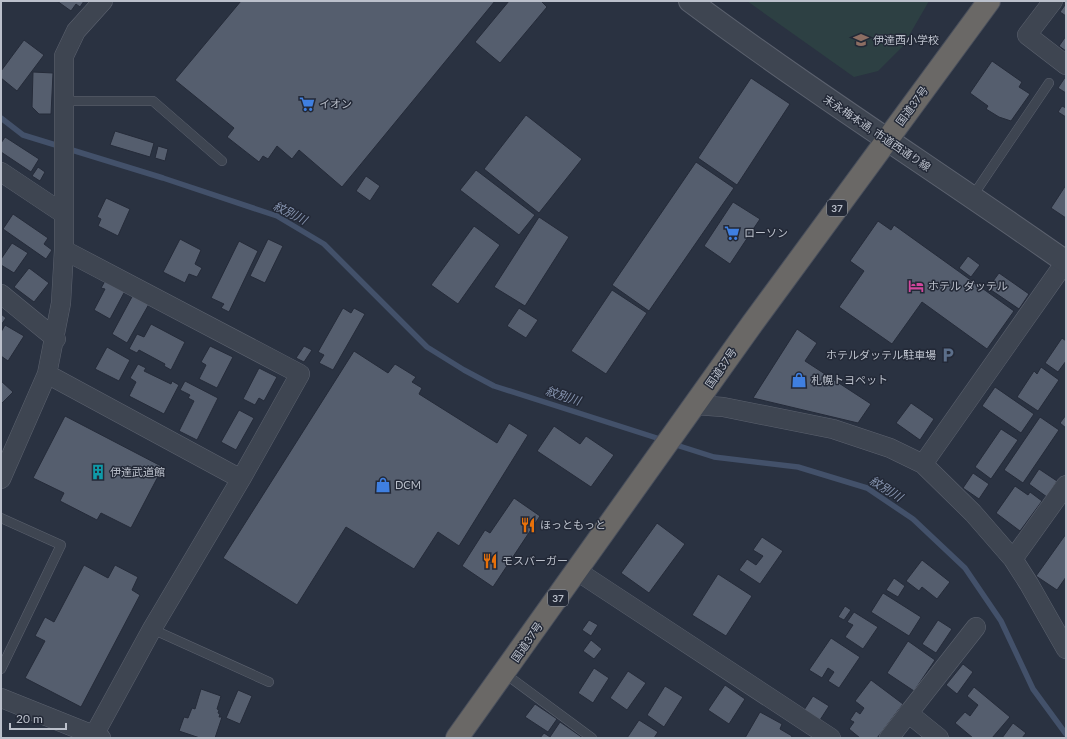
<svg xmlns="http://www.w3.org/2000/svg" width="1067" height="739" viewBox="0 0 1067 739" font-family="Lato,'Noto Sans JP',sans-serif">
<rect width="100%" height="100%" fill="#2a3241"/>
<!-- green -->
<path fill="#2d4043" d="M747,1H929L903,46L878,71L854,77Z"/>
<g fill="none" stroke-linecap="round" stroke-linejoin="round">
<!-- stream -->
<path stroke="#43516a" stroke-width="5.5" d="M1,118L23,135L163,178L277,216L324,244L427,347L464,370L494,386L663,440
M673,444L714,457L798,467L867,488L913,519L965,568L1001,621L1033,689L1066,734"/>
</g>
<!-- building -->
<path fill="#555e6e" stroke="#252b39" d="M57,1H84L80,7L76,4L71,11Z
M241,1H495L342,187L299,150L292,159L277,146L268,159L263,156L259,162L227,137L234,128L175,80Z
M509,1H541L547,7L500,63L475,42Z
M1065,5L1066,6V16L1060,12Z
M1066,36V51L1059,46Z
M24,40L44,55L17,91L1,78V71Z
M992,61L1022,82L1019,87L1030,94L1011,121L999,117L986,109L988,106L970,93Z
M33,72L53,73L51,114H39L32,107Z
M1066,76V93L1058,88Z
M751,78L790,104L737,185L698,158Z
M1062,106L1066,108V117L1058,112Z
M526,115L582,159L539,213L484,169Z
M115,131L154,143L150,157L110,145Z
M5,137L39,159L31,172L1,152V143Z
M158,146L168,149L165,161L155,158Z
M696,162L734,188L649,311L612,285Z
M38,167L45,172L40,181L32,176Z
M476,170L535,215L519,235L460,190Z
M366,176L380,186L370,201L356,191Z
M1066,185V218L1051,208Z
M106,198L130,209L118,236L98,226L101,219L97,217Z
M733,202L760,219L730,264L704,246Z
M13,214L48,238L44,244L52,250L46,259L3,229Z
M539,217L569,237L525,306L494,287Z
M878,221L891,230L894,225L1014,311L987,349L922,302L892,344L839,307L864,271L850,261Z
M474,226L500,245L458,304L431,285Z
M180,239L201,250L195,264L202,268L197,277L189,274L185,283L163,272Z
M268,239L283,246L265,283L250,276Z
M239,241L258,251L229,312L221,308L224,304L211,298Z
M12,243L28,253L14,273L1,265V259Z
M968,256L980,265L971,277L959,268Z
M29,268L49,283L34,302L14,287Z
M999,273L1029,294L1019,309L988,288Z
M105,281L125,291L110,319L94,310L105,289L101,288Z
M612,290L647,313L606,374L571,351Z
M133,295L149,304L127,343L112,334Z
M343,308L351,313L354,308L365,314L333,370L319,363L324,355L318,352Z
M519,308L538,320L526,338L507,326Z
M1,314L6,318L1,325Z
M151,324L185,342L171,370L164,366L165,364L139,350L137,353L129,349L137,334L144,337Z
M5,325L24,336L8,361L1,356V332Z
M797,329L817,343L805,361L871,404L858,423L753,398Z
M1062,338L1066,341V361L1058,372L1045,363Z
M210,346L233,357L217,388L199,379L206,365L201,362Z
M304,346L312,350L304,362L296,358Z
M107,347L130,360L119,381L95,369Z
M354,351L388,373L395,364L416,377L412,382L422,388L419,394L497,443L509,423L528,435L459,546L438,532L414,569L346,527L297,605L223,558Z
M138,364L146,368L144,371L171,384L172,381L179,385L164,414L129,396L136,382L130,378Z
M1041,367L1059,380L1038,411L1017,397L1034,371L1037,374Z
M259,368L277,377L264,401L259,398L255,405L243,399Z
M1,381L13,392L1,404Z
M185,381L218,398L197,440L179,431L194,401L188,398L190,395L180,390Z
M995,387L1034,414L1021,433L982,406Z
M911,403L934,419L920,440L896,423Z
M239,410L254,418L236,450L221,442Z
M1066,415V428L1060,423Z
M65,416L163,467L131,528L101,513L97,520L60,501L64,493L33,478Z
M1040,417L1059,430L1023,483L1004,470Z
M554,426L580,444L586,436L614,455L591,487L537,451Z
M1001,429L1018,440L991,479L975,467Z
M1039,469L1057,481L1047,497L1029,484Z
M973,473L989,484L979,499L963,488Z
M1015,486L1028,495L1030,492L1042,501L1020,531L996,513Z
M514,498L540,516L493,587L462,566L485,530L490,533Z
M657,523L685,544L649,593L621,573Z
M1066,534V577L1057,590L1036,576Z
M762,537L783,551L760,584L739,570L747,559L756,565L763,556L753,550Z
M922,560L950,582L937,599L922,587L919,591L906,581Z
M84,565L108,578L115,565L138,577L132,590L140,595L81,707L25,678L45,641L35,636L45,617L54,622Z
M718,574L752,596L726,636L692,615Z
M894,578L905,586L898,597L886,590Z
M883,593L921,617L909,636L871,612Z
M845,606L851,610L844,620L838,617Z
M854,612L878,627L863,649L845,637L853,625L847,622Z
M589,620L598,625L591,636L582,630Z
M938,620L952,629L936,653L922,644Z
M831,638L860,657L839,688L828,681L834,672L828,668L822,678L809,670Z
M591,640L602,649L594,659L583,651Z
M908,641L935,660L914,691L887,673Z
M963,664L973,672L957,694L946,685Z
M594,668L609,678L593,703L578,693Z
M628,671L646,683L627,710L610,698Z
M871,680L903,704L877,738H860L849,729L854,722L850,720L856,711L860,714L864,708L855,701Z
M725,685L745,699L729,724L708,710Z
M665,686L683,697L664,727L647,715Z
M974,687L1010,717L992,738H973L955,723L965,712L970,716L978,705L967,696Z
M201,689L221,696L217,709L219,710L218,713L220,714L219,717H222L215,738H200L179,731L184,717L188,718L192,708L195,709Z
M238,690L252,696L240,724L226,718Z
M813,696L829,706L820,720L804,710Z
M535,704L557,719L548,732L525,717Z
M760,712L782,724L780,729L792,736L791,738H745Z
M639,720L658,732L654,738H627Z
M560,722L583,738H540L544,733L550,737Z
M1013,723L1026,733L1022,738H1002Z"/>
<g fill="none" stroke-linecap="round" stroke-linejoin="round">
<!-- service casing -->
<g stroke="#5c626f" stroke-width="10">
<path id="service" d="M65,101H153L222,161
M972,197L1049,83
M1,518L61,545L1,669
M152,629L269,682
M504,673L592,738"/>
</g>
<!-- minor casing -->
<g stroke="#5c626f" stroke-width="20">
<path id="minor" d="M1053,1L1027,35L1066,65
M1,172L64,214
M64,250L300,374L241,479
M1,294L56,339
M47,374L241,479L152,629L94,735
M695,405L723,407L833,429L890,448L923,464L973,513L1013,559L1029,584L1066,649
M923,464L1066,261
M1,479L47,374L61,303L64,250V56L76,31L103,1
M1013,559L1066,485
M577,571L831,738
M1,698L101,738
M908,713L939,738
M889,738L976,627"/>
</g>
<!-- tertiary casing -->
<g stroke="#5c626f" stroke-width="24">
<path id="tertiary" d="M690,1C812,92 941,174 1066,262"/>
</g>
<!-- trunk casing -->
<g stroke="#494f5c" stroke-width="24">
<path id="trunk" d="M457,738L752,324L989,1"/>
</g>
<!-- service -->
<use href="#service" stroke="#3e4551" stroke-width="9"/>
<!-- minor -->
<use href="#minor" stroke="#3e4551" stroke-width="19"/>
<!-- tertiary -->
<use href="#tertiary" stroke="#3e4551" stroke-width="22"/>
<!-- trunk -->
<use href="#trunk" stroke="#6a6866" stroke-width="22"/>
</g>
<!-- icons -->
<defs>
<g id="school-bare" transform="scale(1.2)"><path d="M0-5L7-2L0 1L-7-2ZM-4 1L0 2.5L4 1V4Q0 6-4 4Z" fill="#8d6e63" stroke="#232937" stroke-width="2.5" paint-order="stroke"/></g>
<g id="supermarket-bare" transform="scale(1.2)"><path d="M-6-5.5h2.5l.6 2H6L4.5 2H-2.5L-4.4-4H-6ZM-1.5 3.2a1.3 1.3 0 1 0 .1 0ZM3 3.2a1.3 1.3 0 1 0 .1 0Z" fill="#3f7fe0" stroke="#232937" stroke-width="2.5" paint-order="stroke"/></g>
<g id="hotel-bare" transform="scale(1.2)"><path d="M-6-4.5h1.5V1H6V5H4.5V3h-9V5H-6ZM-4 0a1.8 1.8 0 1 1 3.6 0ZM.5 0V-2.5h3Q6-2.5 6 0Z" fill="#d1479c" stroke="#232937" stroke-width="2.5" paint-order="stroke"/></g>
<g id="parking-bare" transform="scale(1.2)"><path d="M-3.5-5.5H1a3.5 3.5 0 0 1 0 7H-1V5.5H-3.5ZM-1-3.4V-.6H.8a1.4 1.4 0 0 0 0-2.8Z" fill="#5c6f8a" stroke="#232937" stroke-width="2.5" paint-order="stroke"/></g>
<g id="shop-bare" transform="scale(1.2)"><path d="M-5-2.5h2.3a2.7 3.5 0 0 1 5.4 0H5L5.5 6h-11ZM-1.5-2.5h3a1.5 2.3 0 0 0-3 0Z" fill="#3f7fe0" stroke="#232937" stroke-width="2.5" paint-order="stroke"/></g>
<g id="building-bare" transform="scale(1.2)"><path d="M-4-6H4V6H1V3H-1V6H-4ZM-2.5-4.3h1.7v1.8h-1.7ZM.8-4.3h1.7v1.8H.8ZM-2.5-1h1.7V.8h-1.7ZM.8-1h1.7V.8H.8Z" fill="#0f9aa8" stroke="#232937" stroke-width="2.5" paint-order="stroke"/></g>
<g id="restaurant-bare" transform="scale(1.2)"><path d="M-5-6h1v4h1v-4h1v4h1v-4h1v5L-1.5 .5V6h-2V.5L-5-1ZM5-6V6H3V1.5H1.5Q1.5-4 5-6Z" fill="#e8710a" stroke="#232937" stroke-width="2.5" paint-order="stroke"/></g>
</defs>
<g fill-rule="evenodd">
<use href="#school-bare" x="861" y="40"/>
<use href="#supermarket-bare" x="307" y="104"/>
<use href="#supermarket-bare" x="732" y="233"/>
<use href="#hotel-bare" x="916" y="286"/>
<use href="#parking-bare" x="948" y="355"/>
<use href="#shop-bare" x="799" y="380"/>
<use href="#building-bare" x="98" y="472"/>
<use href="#shop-bare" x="383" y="485"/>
<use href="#restaurant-bare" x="528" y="525"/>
<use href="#restaurant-bare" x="490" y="561"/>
</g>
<g text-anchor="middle" stroke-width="3" stroke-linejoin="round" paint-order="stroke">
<!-- shield labels -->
<g fill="#232937" stroke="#8d939f" stroke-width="1">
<rect x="827" y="200" width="20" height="16" rx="3"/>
<rect x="548" y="590" width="20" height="16" rx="3"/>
</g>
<g font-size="10" font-weight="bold" fill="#bbc0cb">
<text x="837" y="212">37</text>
<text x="558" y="602">37</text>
</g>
<!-- poi labels -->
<g font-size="11" fill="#bbc0cb" stroke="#232937" text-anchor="start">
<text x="873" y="44">伊達西小学校</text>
<text x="319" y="108">イオン</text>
<text x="744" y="237">ローソン</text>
<text x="928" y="290">ホテル ダッテル</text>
<text x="936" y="359" text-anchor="end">ホテルダッテル駐車場</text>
<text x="811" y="384">札幌トヨペット</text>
<text x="110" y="476">伊達武道館</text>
<text x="395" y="489">DCM</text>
<text x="540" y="529">ほっともっと</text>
<text x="502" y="565">モスバーガー</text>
</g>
<!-- street labels -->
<g font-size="11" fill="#bbc0cb" stroke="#232937">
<text transform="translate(912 106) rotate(-54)" y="4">国道37号</text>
<text transform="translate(877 133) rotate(34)" y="4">末永梅本通, 市道西通り線</text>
<text transform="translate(721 368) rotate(-55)" y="4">国道37号</text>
<text transform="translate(527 642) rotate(-55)" y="4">国道37号</text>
</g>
<!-- water labels -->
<g font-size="12" font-style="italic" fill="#8694af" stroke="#232937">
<text transform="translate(290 213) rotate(27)" y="4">紋別川</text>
<text transform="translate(563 396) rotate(18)" y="4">紋別川</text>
<text transform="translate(886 489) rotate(32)" y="4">紋別川</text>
</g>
</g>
<!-- border -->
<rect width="1067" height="739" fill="none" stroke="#bbc0cb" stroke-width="4"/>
<!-- scale -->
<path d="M10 723v6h56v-6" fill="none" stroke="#bbc0cb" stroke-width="2"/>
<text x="16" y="723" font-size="12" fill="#bbc0cb" stroke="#232937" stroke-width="3" paint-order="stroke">20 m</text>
</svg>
